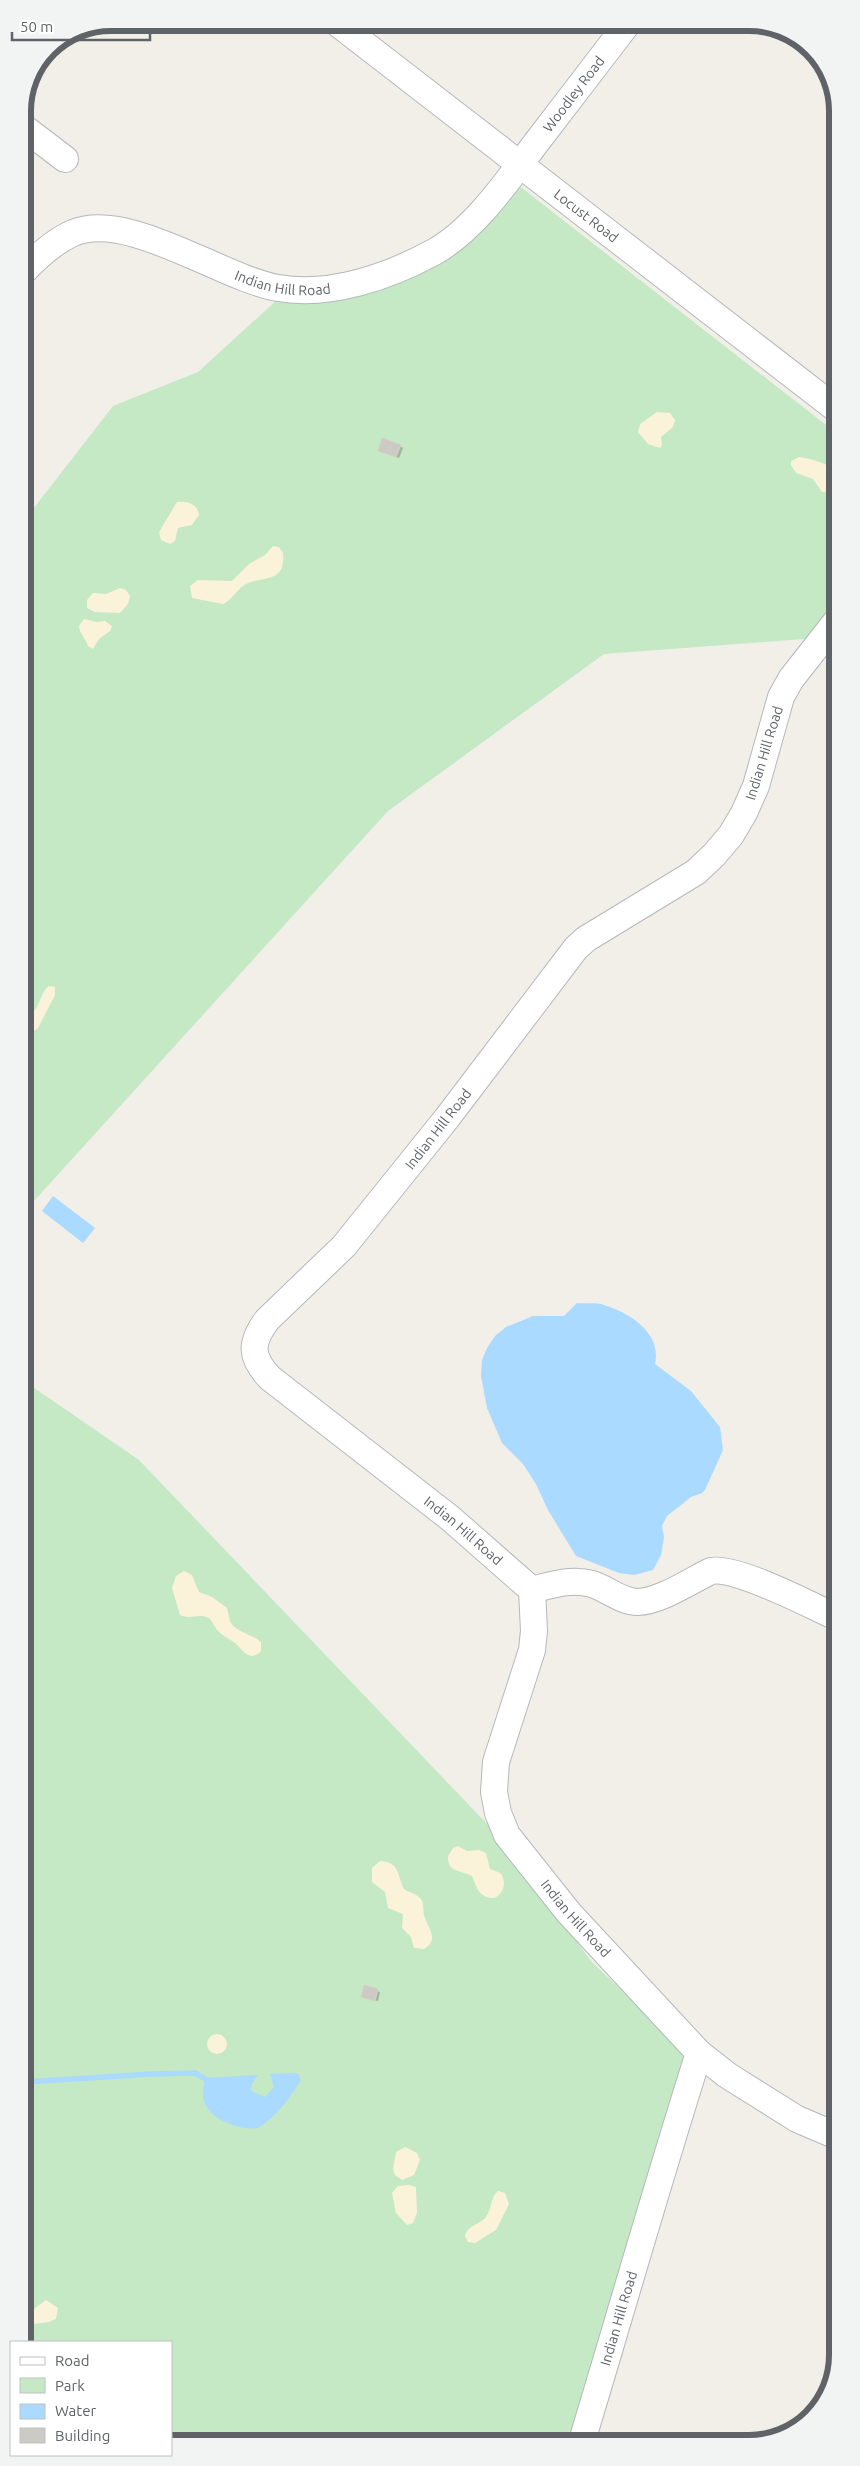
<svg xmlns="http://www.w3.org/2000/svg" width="860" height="2466" viewBox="0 0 860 2466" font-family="Ubuntu,sans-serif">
<rect width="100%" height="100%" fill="#f1efe8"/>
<!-- green -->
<path fill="#c5e8c5" d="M518,185L835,432V612L817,638L604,654L388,811L24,1212L23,522L113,406L198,372L278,299L349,295Z
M24,1381L139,1460L490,1827L592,1962L685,2051L688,2057L572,2441L171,2443V2342H26Z"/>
<!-- sand -->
<path fill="#fbf3d9" d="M657,412L670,413L675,420L673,427L661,437L662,445L660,448L648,444L638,432L640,424Z
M799,457C811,459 826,462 835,471V491L822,492L813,479L796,473L791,465V461Z
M177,502C187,501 198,504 199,515L192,525L178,528L175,541L170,544L161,540L159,532Z
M273,546L279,547L283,553C286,586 260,574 243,586C235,592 232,600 223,604L192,598L190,586L198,580L232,581L249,564L265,555Z
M120,588L126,590L130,596L128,604L120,613L95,612L87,608V600L93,593L106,594Z
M84,619L96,622L105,621L112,626L110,631L99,639L93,649L88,646C86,639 79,633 79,626Z
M49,986L55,987V995L38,1028L34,1031L28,1029L25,1023C28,1016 33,1013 37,1007C41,1000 42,991 49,986Z
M184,1571L192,1575L199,1592L212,1597L227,1608C228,1612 229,1617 230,1621C234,1632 253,1634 261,1642V1651C249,1663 243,1650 235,1643C230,1639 223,1636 218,1631C214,1627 213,1622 209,1618C199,1613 190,1620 180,1615L172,1588L176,1576Z
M458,1846L467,1851L479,1850L486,1853L490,1869C494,1871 498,1871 501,1874C507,1883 503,1895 494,1898C479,1898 477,1888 472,1876C461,1870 447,1873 448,1856L453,1848Z
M380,1861C400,1862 397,1875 404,1889C409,1893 416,1893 421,1899C425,1905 422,1911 425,1918C429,1929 439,1940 424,1949L414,1948L411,1937L402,1928L403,1914L388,1908L385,1892L372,1882V1868Z
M207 2044a10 10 0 1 1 20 0a10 10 0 1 1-20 0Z
M405,2147L417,2153L420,2160L414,2175L402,2180L395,2175L393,2169L396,2152Z
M409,2185L416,2187L417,2213L413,2223L407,2225L396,2213L392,2193L398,2186Z
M498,2191L505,2193L509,2204L496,2230L475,2243L468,2242L465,2236C468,2225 479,2225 486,2217C492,2210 490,2197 498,2191Z
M46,2300L58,2308L56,2319L49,2322L26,2325V2309H34Z"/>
<!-- water -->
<path fill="#aadaff" d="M53,1196L95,1228L83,1243L42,1211Z
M577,1303C586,1304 596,1302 604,1305C630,1313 662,1333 655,1364L691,1391L720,1427L723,1450L705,1490L702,1493L691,1497L667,1516L662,1526L664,1537L661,1555L653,1570L634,1575L619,1573L576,1556L548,1510L536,1484L523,1464L502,1443L487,1408L481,1376L482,1360L487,1348L495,1336L506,1327L533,1316H564Z
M298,2073L301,2080C290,2098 276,2117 258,2128C240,2131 206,2119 203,2097C202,2091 205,2085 204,2078L258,2075L252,2083L251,2091L265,2097L274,2087L270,2074Z"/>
<!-- shadow -->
<path fill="#0003" d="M400,446L403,448L399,458L382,452Z
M365,1987L380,1992L378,2001L365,1998Z"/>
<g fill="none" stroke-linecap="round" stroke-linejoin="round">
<!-- stream -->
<path stroke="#aadaff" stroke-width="5.5" d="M25,2082L151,2074L195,2073L204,2078"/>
</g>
<!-- building -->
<path fill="#cccac5" stroke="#d6d1c6" d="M382,438L401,445L396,457L378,451Z
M364,1985L378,1989L375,2001L361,1997Z"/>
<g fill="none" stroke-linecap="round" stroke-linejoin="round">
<!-- minor casing -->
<g stroke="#b5b8bc" stroke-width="28">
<g id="minor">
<path id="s1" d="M337,23L835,408"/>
<path d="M23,127L65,159"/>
<path id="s2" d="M23,272C37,257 55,241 73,233C128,210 221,278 278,288C330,297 388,277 434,252C475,229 508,180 536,143C567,103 597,63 628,23"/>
<path id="s3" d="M835,623L791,679L781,697L756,786L744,813L731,835L714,855L696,872L586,939L576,948L447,1118L344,1246L267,1320C250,1343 250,1357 270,1378L450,1518L532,1590L534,1631L532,1650L496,1762L494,1792L498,1813L507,1835L569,1913L699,2053L727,2075L797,2119L837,2136"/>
<path d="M532,1590C551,1585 572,1578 592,1584C608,1589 621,1602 638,1602C659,1602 692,1580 711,1571C736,1566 810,1605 836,1617"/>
<path id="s4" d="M582,2441C621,2312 658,2182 699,2053"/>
</g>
</g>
<!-- minor -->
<use href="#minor" stroke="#fff" stroke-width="26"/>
</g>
<g text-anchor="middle" stroke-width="4.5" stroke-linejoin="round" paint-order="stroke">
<!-- street labels -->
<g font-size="14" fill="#5f6368" stroke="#fff">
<text dy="5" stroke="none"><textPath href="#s2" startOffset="655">Woodley Road</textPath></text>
<text dy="5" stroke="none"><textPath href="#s1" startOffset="315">Locust Road</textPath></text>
<text dy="5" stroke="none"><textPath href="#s2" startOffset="284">Indian Hill Road</textPath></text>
<text transform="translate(764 753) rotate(-73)" y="5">Indian Hill Road</text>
<text transform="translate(438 1129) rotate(-52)" y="5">Indian Hill Road</text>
<text dy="5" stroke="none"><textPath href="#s3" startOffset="1229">Indian Hill Road</textPath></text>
<text dy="5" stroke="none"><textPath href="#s3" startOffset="1681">Indian Hill Road</textPath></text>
<text dy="5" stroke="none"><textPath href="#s4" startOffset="128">Indian Hill Road</textPath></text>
</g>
</g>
<!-- crop -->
<path d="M0 0H860V2466H0ZM111 31H749A80 80 0 0 1 829 111V2355A80 80 0 0 1 749 2435H111A80 80 0 0 1 31 2355V111A80 80 0 0 1 111 31Z" fill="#f2f3f3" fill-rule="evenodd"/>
<path fill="none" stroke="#5f6368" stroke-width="6" d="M111 31H749A80 80 0 0 1 829 111V2355A80 80 0 0 1 749 2435H111A80 80 0 0 1 31 2355V111A80 80 0 0 1 111 31Z"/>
<!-- legend -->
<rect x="10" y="2341" width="162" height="115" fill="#ffffff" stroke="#bfc1c3"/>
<rect x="20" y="2357" width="25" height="8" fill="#ffffff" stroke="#bfc1c3"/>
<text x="55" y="2366" font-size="15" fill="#5f6368">Road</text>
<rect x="20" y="2378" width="25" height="15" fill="#c5e8c5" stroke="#bfc1c3"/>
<text x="55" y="2391" font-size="15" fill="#5f6368">Park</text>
<rect x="20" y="2404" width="25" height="15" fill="#aadaff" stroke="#bfc1c3"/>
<text x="55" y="2416" font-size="15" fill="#5f6368">Water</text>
<rect x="20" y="2428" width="25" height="15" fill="#cccac5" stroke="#bfc1c3"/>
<text x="55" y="2441" font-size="15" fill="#5f6368">Building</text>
<!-- scale -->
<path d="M12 32v8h138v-8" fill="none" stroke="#5f6368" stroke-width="2.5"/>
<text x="20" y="32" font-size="15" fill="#5f6368" stroke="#ffffff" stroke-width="4" paint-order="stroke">50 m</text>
</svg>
